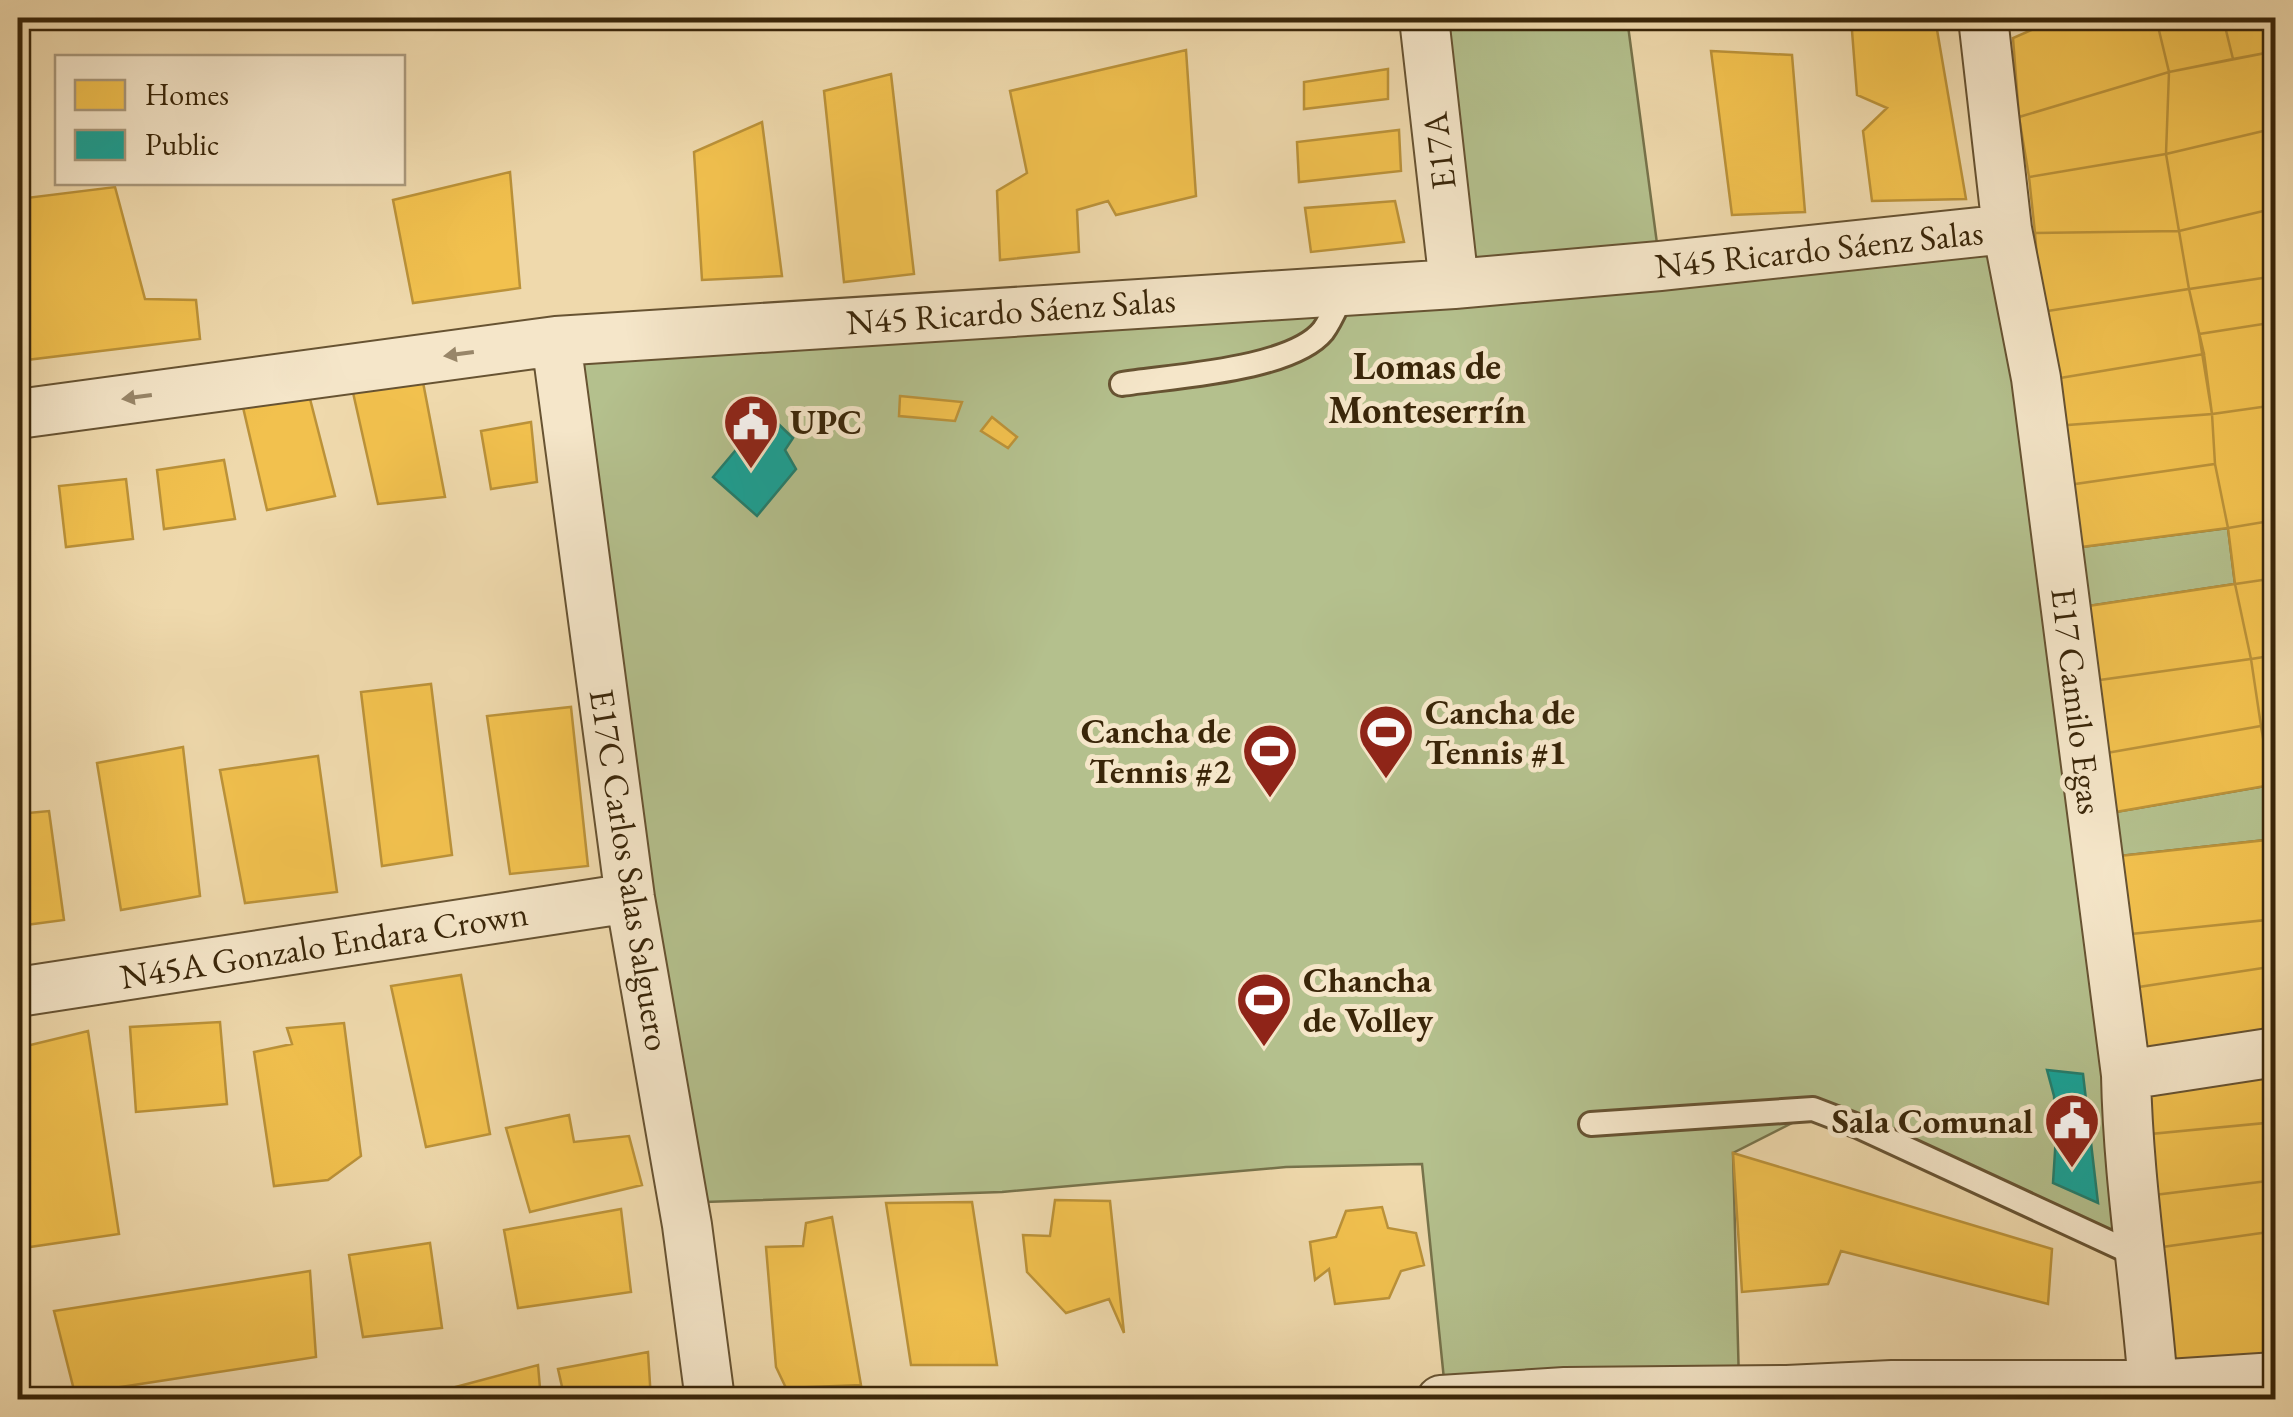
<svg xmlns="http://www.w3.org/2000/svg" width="2293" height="1417" viewBox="0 0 2293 1417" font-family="'EB Garamond',serif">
<rect width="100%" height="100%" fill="#efd9ac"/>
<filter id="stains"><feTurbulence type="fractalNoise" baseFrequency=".002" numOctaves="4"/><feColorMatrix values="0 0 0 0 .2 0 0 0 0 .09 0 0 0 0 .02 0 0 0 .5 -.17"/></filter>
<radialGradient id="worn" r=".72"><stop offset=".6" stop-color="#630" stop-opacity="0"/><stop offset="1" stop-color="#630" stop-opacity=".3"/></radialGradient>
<!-- green -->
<path fill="#b4c08d" stroke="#77734b" stroke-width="2.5" d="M1432,18H1627L1660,266L2006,235L2135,1250L1812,1113L1733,1153L1739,1383L1446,1399L1422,1164L1286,1167L1002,1192L705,1202L556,341L1454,284Z
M2228,528L2235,584L2075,608L2066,549Z
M2271,785L2275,839L2110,857L2104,814Z"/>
<!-- homes -->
<path fill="#f2c14e" stroke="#bb9239" stroke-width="2.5" d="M1851,18H1935L1966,199L1872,201L1863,131L1887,108L1857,95Z
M2059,18H2156L2169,72L2019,117L2013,38Z
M2156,18H2223L2233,59L2169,72Z
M2223,18H2276V51L2233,59Z
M1186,50L1196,196L1116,215L1108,201L1077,210L1079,252L1000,260L997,191L1027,173L1010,91Z
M1711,51L1792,55L1805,212L1732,215Z
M2276,51V128L2166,154L2169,72Z
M1388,69V99L1304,109V82Z
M2169,72L2166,154L2029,177L2019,117Z
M891,74L914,274L844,282L824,91Z
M762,122L782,276L702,280L694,152Z
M2276,128V208L2179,231L2166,154Z
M1399,130L1401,171L1299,182L1297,142Z
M2166,154L2179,231L2035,233L2029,177Z
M510,172L520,288L413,303L393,200Z
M115,187L145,299L196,300L200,339L18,361V199Z
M1395,201L1404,242L1311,252L1305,208Z
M2276,208V276L2189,289L2179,231Z
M2179,231L2189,289L2041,312L2035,233Z
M2276,276V322L2199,334L2189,289Z
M2189,289L2204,354L2048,380L2041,312Z
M2276,322V405L2212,414L2199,334Z
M2204,354L2212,414L2055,426L2048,380Z
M422,377L445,497L378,504L352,388Z
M309,395L335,496L267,510L242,403Z
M900,396L962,402L955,421L899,416Z
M2276,405V520L2228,528L2215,464L2212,414Z
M2212,414L2215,464L2061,486L2055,426Z
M992,417L1017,437L1008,448L981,431Z
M531,422L537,482L491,489L481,431Z
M224,460L235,519L164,529L157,470Z
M2215,464L2228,528L2066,549L2061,486Z
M126,479L133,539L66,547L59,486Z
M2276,520V578L2235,584L2228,528Z
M2276,578V655L2251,659L2235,584Z
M2235,584L2251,659L2085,682L2075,608Z
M2276,655V725L2261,726L2251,659Z
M2251,659L2261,726L2095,755L2085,682Z
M431,684L452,855L382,866L361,692Z
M571,707L588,866L510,874L487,716Z
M2276,725V785H2271L2261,726Z
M2261,726L2271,785L2104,814L2095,755Z
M183,747L200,896L121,910L97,763Z
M318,756L337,892L245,903L220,770Z
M49,811L64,920L18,926V814Z
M2276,839V919L2121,935L2110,857Z
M2276,919V966L2132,988L2121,935Z
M2276,966V1044L2145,1065L2132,988Z
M461,975L490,1134L426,1147L391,986Z
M220,1022L227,1104L136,1112L130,1027Z
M344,1023L361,1156L328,1180L274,1186L254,1052L292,1044L287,1028Z
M88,1031L119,1234L23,1248L18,1192V1048Z
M2276,1061V1122L2151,1134L2146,1078Z
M569,1115L574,1142L629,1136L642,1185L530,1212L506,1128Z
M2276,1122V1180L2154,1195L2151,1134Z
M1733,1153L2052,1249L2048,1304L1841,1251L1828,1284L1742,1292Z
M2276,1180V1231L2162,1247L2154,1195Z
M1055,1200L1110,1201L1124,1333L1109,1299L1066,1313L1027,1272L1023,1235L1050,1236Z
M972,1202L997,1365H911L886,1203Z
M1382,1207L1388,1228L1416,1233L1424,1265L1401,1271L1389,1298L1335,1304L1329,1269L1315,1280L1310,1242L1336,1237L1346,1211Z
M621,1209L631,1292L518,1308L504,1230Z
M832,1217L861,1385L786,1388L776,1367L766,1247L803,1246L806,1223Z
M2276,1231V1369L2173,1371L2162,1247Z
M430,1243L442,1328L363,1337L349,1255Z
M310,1271L316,1357L75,1394L54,1311Z
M648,1352L651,1400H565L558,1369Z
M538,1365L541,1400H455L452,1388Z
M430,1388L432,1400H375L373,1390Z"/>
<!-- public -->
<path fill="#17a398" stroke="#227e6d" stroke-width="2.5" d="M767,413L793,438L785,450L796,469L757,516L713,477Z
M2047,1070L2083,1074L2098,1203L2053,1183L2056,1136L2054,1096Z"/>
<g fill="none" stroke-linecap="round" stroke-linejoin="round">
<!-- service casing -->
<g stroke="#675332" stroke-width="28">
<path id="service" d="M1122,384C1173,376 1291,370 1323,331C1332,319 1338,302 1345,289
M1591,1124L1813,1109L1860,1127L2141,1257"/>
</g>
<!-- minor casing -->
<g stroke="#675332" stroke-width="52">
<path id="minor" d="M1424,18L1454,284
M1983,18L2007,229L2036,378L2126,1075C2128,1178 2145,1281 2153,1385
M556,341L630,898L687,1225L710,1400
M18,414L556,341L1454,284L1660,266L2007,229
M18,992L630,898
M2126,1075L2276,1052
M1441,1400L1565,1392L1787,1390L1892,1385H2153L2276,1377"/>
</g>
<!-- service -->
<use href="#service" stroke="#f5e6c9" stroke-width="22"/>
<!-- minor -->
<use href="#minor" stroke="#f5e6c9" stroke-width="48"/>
</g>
<!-- one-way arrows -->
<defs><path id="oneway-solid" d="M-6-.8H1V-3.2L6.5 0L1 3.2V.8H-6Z" transform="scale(2.5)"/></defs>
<g fill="#988669">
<use href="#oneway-solid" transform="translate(459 354) rotate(172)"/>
<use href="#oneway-solid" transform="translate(137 397) rotate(172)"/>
</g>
<!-- icons -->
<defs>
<g id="civic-pin" transform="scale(2.875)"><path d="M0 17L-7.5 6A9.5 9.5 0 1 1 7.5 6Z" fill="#8f2418" stroke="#f5e6c9"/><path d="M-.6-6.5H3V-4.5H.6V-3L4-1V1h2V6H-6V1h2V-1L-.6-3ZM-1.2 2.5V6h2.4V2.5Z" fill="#fff"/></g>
<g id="stadium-pin" transform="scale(2.875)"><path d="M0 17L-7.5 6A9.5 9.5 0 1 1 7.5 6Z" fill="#8f2418" stroke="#f5e6c9"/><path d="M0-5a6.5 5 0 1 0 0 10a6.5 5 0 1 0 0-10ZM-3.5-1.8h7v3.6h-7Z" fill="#fff"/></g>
</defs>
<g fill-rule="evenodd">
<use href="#civic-pin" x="751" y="422"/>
<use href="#stadium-pin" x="1386" y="732"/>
<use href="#stadium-pin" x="1270" y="751"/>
<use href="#stadium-pin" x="1264" y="1000"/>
<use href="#civic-pin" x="2072" y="1121"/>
</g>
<g text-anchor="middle" stroke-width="10" stroke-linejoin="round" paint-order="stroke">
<!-- street labels -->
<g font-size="35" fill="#3a2609" stroke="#f5e6c9">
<text transform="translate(1439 151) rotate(-97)" y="12">E17A</text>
<text transform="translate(1819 249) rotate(-6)" y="12">N45 Ricardo Sáenz Salas</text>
<text transform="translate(1011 311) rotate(-4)" y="12">N45 Ricardo Sáenz Salas</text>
<text transform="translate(2077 701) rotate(83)" y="12">E17 Camilo Egas</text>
<text transform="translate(630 870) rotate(81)" y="12">E17C Carlos Salas Salguero</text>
<text transform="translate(324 945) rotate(-9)" y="12">N45A Gonzalo Endara Crown</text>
</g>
<!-- poi labels -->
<g font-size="35" font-weight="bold" fill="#3a2609" stroke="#f5e6c9" text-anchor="start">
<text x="790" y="434">UPC</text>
<text x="1425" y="724">Cancha de<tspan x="1425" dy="40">Tennis #1</tspan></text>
<text x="1231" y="743" text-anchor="end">Cancha de<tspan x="1231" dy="40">Tennis #2</tspan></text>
<text x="1303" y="992">Chancha<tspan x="1303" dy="40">de Volley</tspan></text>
<text x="2033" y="1133" text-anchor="end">Sala Comunal</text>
</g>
<!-- neighbourhood labels -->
<g font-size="38" font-weight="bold" fill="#3a2609" stroke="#f5e6c9">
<text x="1427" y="379">Lomas de<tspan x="1427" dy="44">Monteserrín</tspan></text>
</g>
</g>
<!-- margin -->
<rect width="2293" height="1417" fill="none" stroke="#efd9ac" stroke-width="60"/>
<rect x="20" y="20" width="2253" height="1377" fill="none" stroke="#3a2609" stroke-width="5"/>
<rect x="30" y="30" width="2233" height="1357" fill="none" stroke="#3a2609" stroke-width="2.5"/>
<!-- legend -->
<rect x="55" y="55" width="350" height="130" fill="#f5e6c9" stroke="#aa997c" stroke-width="2.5"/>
<rect x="75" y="80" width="50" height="30" fill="#f2c14e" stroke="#aa997c" stroke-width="2.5"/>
<text x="145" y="105" font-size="30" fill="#3a2609">Homes</text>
<rect x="75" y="130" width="50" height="30" fill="#17a398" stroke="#aa997c" stroke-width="2.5"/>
<text x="145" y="155" font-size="30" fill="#3a2609">Public</text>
<rect width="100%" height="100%" filter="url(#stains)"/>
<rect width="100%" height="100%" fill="url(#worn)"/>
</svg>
